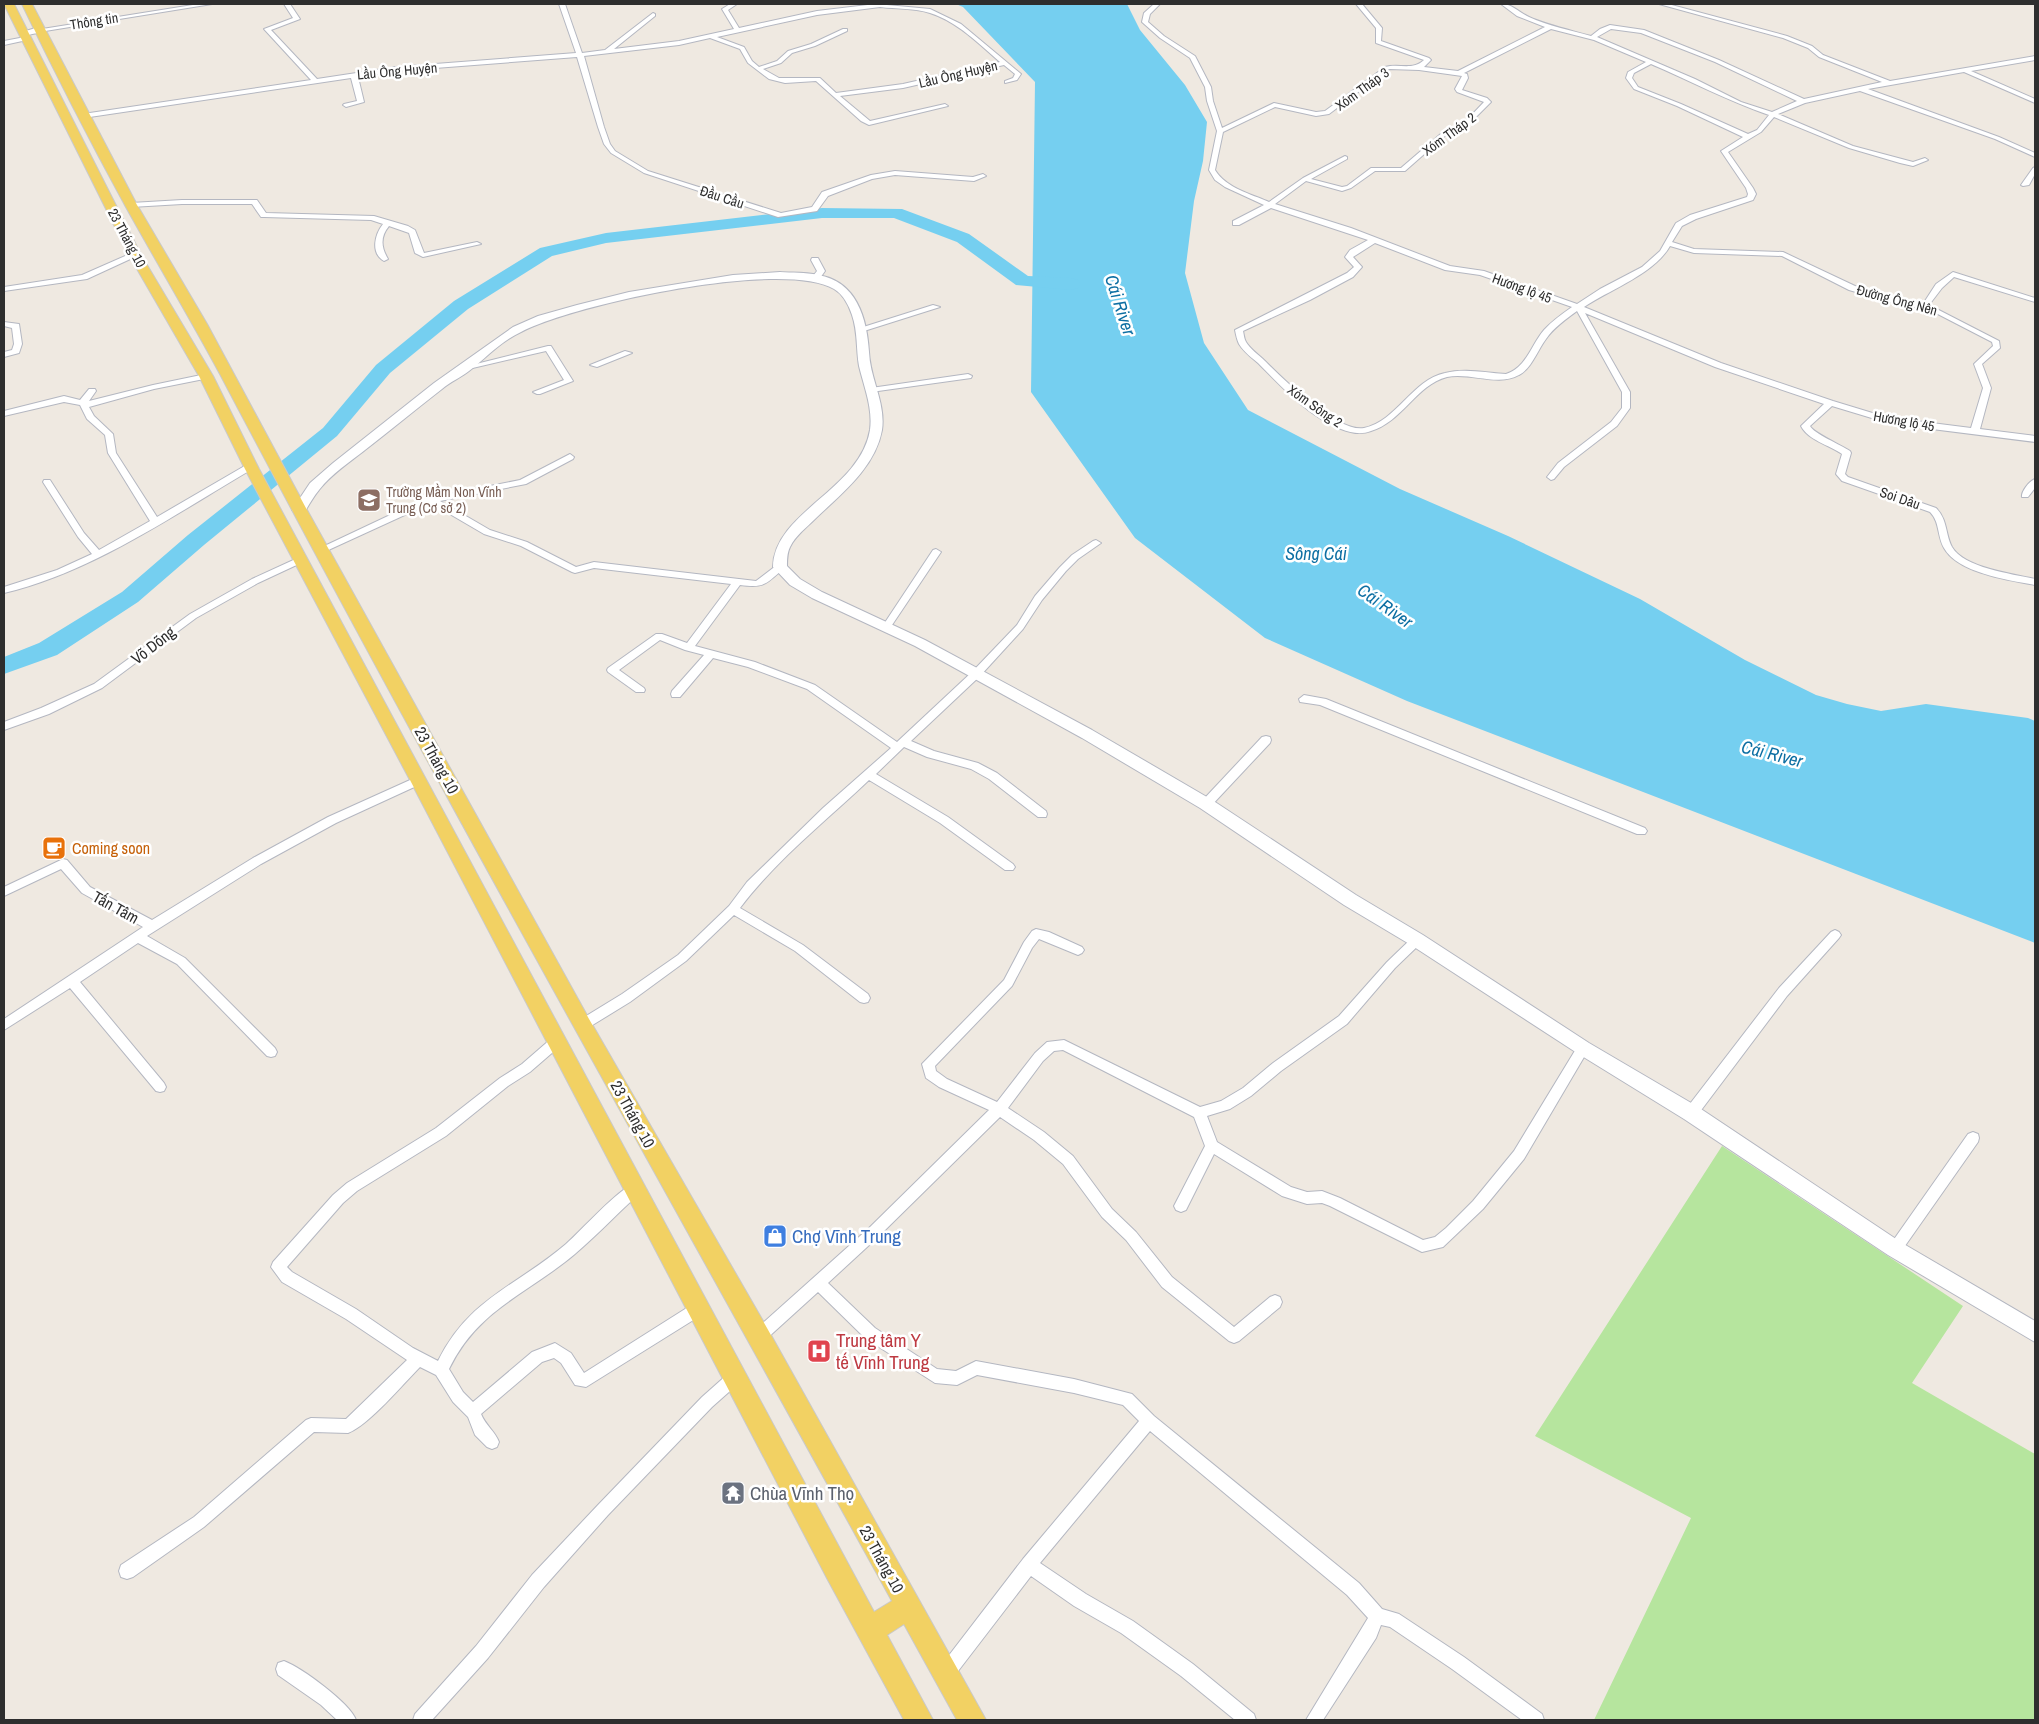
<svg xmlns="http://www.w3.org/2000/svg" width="2039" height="1724" viewBox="0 0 2039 1724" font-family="'Archivo Narrow',sans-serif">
<rect width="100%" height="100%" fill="#efe9e1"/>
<!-- green -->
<path fill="#b6e59e" d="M1722,1146L1963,1306L1912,1383L2035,1454V1720H1594L1691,1518L1535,1436Z"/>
<!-- water -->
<path fill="#75cff0" d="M956,4H1127L1140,30L1185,85L1207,122L1203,161L1194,201L1185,273L1204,343L1248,410L1400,489L1508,536L1640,599L1745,660L1816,695L1847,704L1881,711L1926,704L2028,718L2035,721V943L1407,701L1265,638L1135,538L1031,392L1035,82L963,7Z"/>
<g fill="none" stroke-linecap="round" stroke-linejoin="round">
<!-- river -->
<path fill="#75cff0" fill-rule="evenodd" d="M822,208L902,209L969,234L1028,276L1071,278L1078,280L1080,284L1078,288L1071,290L1016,285L957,242L894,218H822L606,243L552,256L468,309L390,373L337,436L204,545L138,602L57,655L4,674V657L39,643L122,592L188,535L323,428L376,365L454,301L540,248L606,233Z"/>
<!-- street casing -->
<g stroke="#b4b7c1" stroke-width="2">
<path id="street" d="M199,4H212L39,32L36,30Z
M284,4H290L300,19L271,30L317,79L396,67L576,53L559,4H565L582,53L605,50L653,13L655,14V16L614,49L679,41L734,29L722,9L730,4H737L728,10L739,28L817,11L876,4L930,9L961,24L1021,74L1017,80L1005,83V81L1013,78L1015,74L1004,65L903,88L840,96L870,121L945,104L948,106L869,125L861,121L816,81L785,83L769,79L748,63L740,49L710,38L679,45L584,56L604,127L610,144L615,151L648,171L781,213L812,207L822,192L871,175L895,171L973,177L983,174L986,176L974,181L895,175L872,179L828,196L817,211L778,217L644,173L611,153L604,144L598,127L577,57L396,71L358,77L364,102L346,107L343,105L344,104L357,101L351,78L83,118L80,116L83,114L311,80L264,29L293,18ZM880,7C896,9 915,8 930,13C958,22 979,44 1000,62L903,84L836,93L820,78H779L763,69L781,63L792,53L815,46L847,31V29H843L811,44L788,51L777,61L759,67L752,61L744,47L717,37L817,15Z
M1154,4H1160L1150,14L1148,22L1164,36L1195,56L1211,87L1213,101L1222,128L1274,103L1316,112L1325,111L1385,67C1399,63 1412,71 1424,60L1376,43V28L1356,4H1362L1382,28L1381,41L1429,58L1431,60L1424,67L1458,71L1545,27L1517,16L1501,4C1511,3 1520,13 1529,17C1549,26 1570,30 1591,36L1600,29L1610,25L1644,30L1719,60L1804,99L1882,82L1819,57L1808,48L1783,38L1659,4H1668L1787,36L1812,46L1823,55L1890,81L2035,56V60L1971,71L2035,99V103L1964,72L1868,89L1999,137L2035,153V157L1995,139L1860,91L1805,103L1778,114L1853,146L1913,162L1925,158L1928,160L1913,166L1900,163L1849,148L1774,117L1761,132L1728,152L1753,188L1756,194L1753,200L1696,219L1682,226L1672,242L1694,249L1783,252L1855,286L1890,297L1923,304L1936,284L1953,272L2035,298V302L1954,277L1942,288L1929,305L1999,341L2000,348L1982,364L1991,388L1980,429L2035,436V442L1908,426L1875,419L1832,406L1810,426C1813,433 1841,445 1850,451L1851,453L1845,474L1848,477L1936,508C1948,520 1945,534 1952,547C1964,568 2013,574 2035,579V585C2008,580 1958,573 1944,548C1937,536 1940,522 1930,512L1842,481L1836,474L1842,454C1829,445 1808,440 1801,426L1824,404L1715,367L1585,313L1630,392V408L1617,426L1564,467L1554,479L1551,480L1547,477L1558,463L1611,422L1622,408V392L1577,311C1566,319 1553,328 1546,339C1537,351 1532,368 1519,375C1498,387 1470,372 1447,377C1416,385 1402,422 1371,431C1361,435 1351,433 1341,429C1309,417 1282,387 1258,363C1252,358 1244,352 1239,344C1237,340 1236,335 1235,330L1347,273L1354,267L1345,257L1350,250L1368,240L1271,208L1239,225H1233V221L1264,205L1225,187L1215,180L1209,170L1217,131L1207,101L1205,87L1190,58L1160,38L1142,22L1144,13ZM1551,29L1594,40L1646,62L1628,72L1626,78L1634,89L1677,106L1743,137L1721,151L1746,188L1748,194L1747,197L1690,215L1676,223L1660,251L1642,267L1600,289L1577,304L1484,271L1450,266L1351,228L1275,204L1306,181L1342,191L1351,188L1375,171H1405L1447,134L1469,124L1491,102L1487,98L1462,90L1468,78L1467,74L1464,73ZM1611,29L1641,33L1715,62L1797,101L1772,112L1741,102L1695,79L1597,37ZM1651,64C1691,81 1728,101 1769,115L1757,130L1748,134L1681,104L1638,87L1632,78L1634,73ZM1389,69L1419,70L1462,76L1455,89L1457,92L1484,102L1465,122L1443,132L1401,168H1371L1347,186L1342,187L1311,179L1347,159V157L1345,156L1303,178L1269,202C1251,194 1226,188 1215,170L1223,132L1275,107L1316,116L1329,114ZM1375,243L1445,270L1480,275L1572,307C1562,314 1552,321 1544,330C1531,345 1527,367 1506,374C1486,373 1465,368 1445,373C1412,380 1397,421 1364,428C1338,433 1283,379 1265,361C1259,355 1250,349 1246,342C1244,339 1244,335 1243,331L1310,300L1353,277L1362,267L1353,257ZM1670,246L1694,253L1782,256L1849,290L1886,301L1930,310L1992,342L1993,346L1974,364L1983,388L1971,428L1908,420L1879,415L1833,401L1721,363L1584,307C1611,289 1654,274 1670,246Z
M25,37L28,39L27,40L4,45V41Z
M2035,167V174L2029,185L2023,186L2021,185L2033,168Z
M182,200H257L266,213L374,216L408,226L415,230L424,253L477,242L481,244L423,257L415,253L409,233L389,226C380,237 381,247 388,259L384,261C370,253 375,234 383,224L371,220L264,217H261L252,204H182L131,207L127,205L131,203Z
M132,253L139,255L87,279L4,291V287L82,275Z
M812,258H818L825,271L820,278L813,276L817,271L811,260Z
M933,305L940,307L864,331L857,329Z
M4,322L19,324L22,344L19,353L4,357V352L12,350L14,344L12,328L4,326Z
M548,346H551L573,381L540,394H537L533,392L564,380L546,351L464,370L460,368Z
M625,351L632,353L597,367L590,365Z
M206,374L210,376L209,378L154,389L89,407L94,416L113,434L116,453L157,517L248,464H254V468C175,514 93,572 4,593V587L57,570L92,554L78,537L43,482L44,480H50L84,533L99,550L150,521L108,453L105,435L87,419L80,405L64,402L4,416V411L64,396L80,400L89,389H95L96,391L89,401L153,385Z
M968,374L972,376L971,378L871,392L867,390L871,388Z
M570,454L574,457L573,459L526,484L440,501L490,530L527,542L576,567L594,562L756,581L777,565H783V569C765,585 764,588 740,585L695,646L755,662L815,685L897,742L972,672L1017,625L1035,596L1060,567L1072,555L1093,541L1096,540L1101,543L1078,559L1066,571L1042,600L1023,629L980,676L911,741L934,751L978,763L997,773L1046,811L1047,814L1046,817H1038L989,779L971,769L927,757L904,747L876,774L948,817L1013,864L1015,867L1013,870H1005L940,823L869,780C826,821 777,859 740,908L803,945L868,994L870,998L868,1002L864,1003L860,1002L795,951L734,915L686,961L630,1002L586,1029L582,1030L578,1029L576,1025L578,1021L622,994L678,955L729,906L747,882L823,808L891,748L807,689L748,667L713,658L680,697H672L671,694L672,691L704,655L685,650L660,640L619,670L644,688L645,690L644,692H636L608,672L607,670L608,668L656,634H662L687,643L731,584L594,568L575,573L572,572L521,546L484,534L431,503L324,552H318L316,550L424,499L520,480Z
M2035,479V488L2028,497H2022C2021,492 2029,481 2035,479Z
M936,549L941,552L890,628H884L882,626L884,624L933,550Z
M300,557L303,558V562L258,583L196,618L102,688L49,714L4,730V722L41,708L94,684L190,614L252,579Z
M1304,695L1326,699L1645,828L1647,831L1645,834H1637L1320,705L1300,702L1299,699Z
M1266,736L1270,737L1271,740L1270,743L1210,807H1202L1201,804L1202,801L1262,737Z
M419,776L424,780L423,783L336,823L261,864L147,936L185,958L275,1048L277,1052L275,1056L271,1057L267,1056L177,964L138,943L80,982L164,1083L166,1087L164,1091L160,1092L156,1091L70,988L4,1030V1019L143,927L82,893L61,869L4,896V887L63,859L67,860L90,887L152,920L253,858L328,817Z
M1036,929L1049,932L1082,947L1084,950L1082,953L1078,955L1039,939L1032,948L1012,986L935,1066L936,1071L947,1079L997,1102L1035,1053L1047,1042L1064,1040L1200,1107L1221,1101L1243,1088L1273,1063L1339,1016L1387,962L1413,937H1421L1423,940L1421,943L1395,968L1347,1024L1281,1071L1251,1096L1230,1109L1207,1116L1217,1142L1291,1187L1307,1192L1322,1191L1340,1198L1423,1240L1435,1237L1446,1228L1473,1201L1514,1151L1579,1044L1583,1043L1587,1044L1589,1048L1587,1052L1524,1159L1483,1209L1443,1247L1422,1252L1330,1206L1322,1203L1307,1204L1282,1196L1214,1154L1186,1210L1181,1212L1176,1210L1174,1206L1205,1146L1194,1117L1063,1050L1054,1051L1043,1061L1008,1108L1044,1132L1073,1156L1112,1209L1136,1232L1172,1277L1234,1327L1270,1297L1275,1295L1280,1297L1282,1302L1280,1307L1239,1341L1234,1343L1229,1341L1162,1287L1126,1240L1102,1217L1063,1164L1034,1140L1000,1117L879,1236L828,1283L875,1328L937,1369L956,1371L976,1361L1074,1379L1132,1394L1154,1416L1359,1583L1382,1609L1399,1614L1464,1657L1542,1714L1544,1720H1522L1452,1669L1390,1627L1381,1625L1376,1638L1323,1720H1306L1368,1618L1347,1595L1150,1431L1040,1563L1086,1594L1133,1621L1193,1664L1254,1714L1256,1720H1235L1181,1676L1121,1633L1074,1606L1031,1576L952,1679L946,1681L940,1679L938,1673L940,1667L1023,1559L1139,1421L1123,1405L1074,1393L977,1375L957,1385L935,1383L865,1338L818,1292L764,1341L759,1343L754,1341L752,1336L754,1331L869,1228L989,1110L939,1087L926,1078L922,1064L1004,980L1024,942L1032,931Z
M1835,930L1839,932L1841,935L1839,938L1787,996L1696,1117L1691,1119L1686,1117L1685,1113L1686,1109L1779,988L1831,932Z
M556,1037L560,1038L562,1042L560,1046L530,1072L508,1086L446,1136L357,1191L343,1203L287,1267L292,1272L356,1309L413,1348L438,1361C469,1298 517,1286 566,1244C582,1230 617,1190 634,1184L639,1186L641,1190L639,1194C614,1216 592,1241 565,1262C520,1297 476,1313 449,1369L463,1392L473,1402L532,1352L555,1343L571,1353L584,1373L693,1304L698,1302L703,1304L705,1309L703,1314L586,1387L575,1385L561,1363L554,1358L542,1362L481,1414C486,1426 495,1431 499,1442L497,1447L492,1449L487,1447L475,1435L468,1417L453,1402L436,1375L420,1367C403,1384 369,1425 348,1433L314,1432L204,1527L133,1577L127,1579L121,1577L119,1571L121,1565L194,1517L306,1420L311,1418L346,1419L407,1360L346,1319L282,1282L271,1267L273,1262L333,1195L347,1183L436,1128L500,1078L522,1064L552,1038Z
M1973,1132L1978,1134L1979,1138L1978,1142L1900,1253L1895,1255L1890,1253L1888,1249L1890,1245L1968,1134Z
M734,1371L739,1373L741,1378L739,1383L712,1407L608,1515L544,1587L488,1658L432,1720H413L415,1714L476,1646L532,1575L598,1505L702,1397L729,1373Z
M284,1661C302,1668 350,1703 356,1720H337L321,1705L278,1675L276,1669L278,1663Z"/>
</g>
<!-- secondary casing -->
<g stroke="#b4b7c1" stroke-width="2">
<path id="secondary" d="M39,27L42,28V32L23,36L19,33Z
M780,272C792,273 805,272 818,275C856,281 867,318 869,352C870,379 886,403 882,430C875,468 841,494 815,519C806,528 795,536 790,547C787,553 787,560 787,566L800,579L822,592L925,640L1092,730L1212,800L1356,895L1423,935L1589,1043L1698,1107L1902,1243L2035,1321V1342L1888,1255L1684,1119L1577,1053L1411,945L1344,905L1200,808L1082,738L915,646L812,598L790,585L773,567C774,512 860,490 870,430C873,408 864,387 859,366C856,349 858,332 852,315C849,306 843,294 834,289C782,259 575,304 521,332C501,341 486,358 469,371C460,378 450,382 442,389C416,409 391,430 365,450C350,462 331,474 319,490C313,497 309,505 304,513L299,514L292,510L310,483L333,463L434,383L513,327L538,316L577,305L629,292L733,275Z"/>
</g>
<!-- primary casing -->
<g stroke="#c9c9c9" stroke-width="2">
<path id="primary" d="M4,4H14L141,255L213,376L259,469L874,1612L892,1601C667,1192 437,787 220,374C190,318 157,263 126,207C90,141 54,71 22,4H32L137,205L207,324L307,510L589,1019L767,1328L986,1720H957L904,1624L887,1635L933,1720H904L828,1580L410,780L245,469L199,376L129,255Z"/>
</g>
<!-- street -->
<use href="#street" fill="#fff" fill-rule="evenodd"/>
<!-- secondary -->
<use href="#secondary" fill="#fff" fill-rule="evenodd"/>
<!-- primary -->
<use href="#primary" fill="#f2d163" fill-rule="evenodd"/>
</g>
<!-- icons -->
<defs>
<g id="school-square" transform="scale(1.25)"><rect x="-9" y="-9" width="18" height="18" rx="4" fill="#8d6e63" stroke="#fff"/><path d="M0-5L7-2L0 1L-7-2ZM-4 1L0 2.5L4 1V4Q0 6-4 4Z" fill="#fff"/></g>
<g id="cafe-square" transform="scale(1.25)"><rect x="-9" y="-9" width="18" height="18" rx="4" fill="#e8710a" stroke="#fff"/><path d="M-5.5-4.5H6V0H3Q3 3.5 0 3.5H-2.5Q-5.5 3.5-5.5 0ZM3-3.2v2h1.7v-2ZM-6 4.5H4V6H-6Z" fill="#fff"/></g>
<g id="shop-square" transform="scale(1.25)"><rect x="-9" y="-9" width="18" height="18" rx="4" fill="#3f7fe0" stroke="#fff"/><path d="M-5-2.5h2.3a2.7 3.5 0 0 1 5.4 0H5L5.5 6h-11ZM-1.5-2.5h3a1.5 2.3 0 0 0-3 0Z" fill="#fff"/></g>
<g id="hospital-square" transform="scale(1.25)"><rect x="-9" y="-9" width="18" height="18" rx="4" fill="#e0444e" stroke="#fff"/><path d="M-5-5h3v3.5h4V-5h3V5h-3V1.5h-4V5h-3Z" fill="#fff"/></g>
<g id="temple-square" transform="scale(1.25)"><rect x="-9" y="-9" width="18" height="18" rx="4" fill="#6b7280" stroke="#fff"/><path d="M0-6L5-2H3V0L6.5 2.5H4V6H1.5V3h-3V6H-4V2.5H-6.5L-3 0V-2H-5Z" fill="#fff"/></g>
</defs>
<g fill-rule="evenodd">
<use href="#school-square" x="369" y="500"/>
<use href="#cafe-square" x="54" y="848"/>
<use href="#shop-square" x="775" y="1236"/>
<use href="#hospital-square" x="819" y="1351"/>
<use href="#temple-square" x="733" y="1493"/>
</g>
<g text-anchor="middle" stroke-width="5" stroke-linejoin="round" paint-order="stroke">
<!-- far-street labels -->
<g font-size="14" fill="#2e2e2e" stroke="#fff">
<text transform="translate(94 21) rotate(-9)" y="5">Thông tin</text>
<text transform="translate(397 71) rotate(-5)" y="5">Lầu Ông Huyện</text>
<text transform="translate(958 74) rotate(-13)" y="5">Lầu Ông Huyện</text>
<text transform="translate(1362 89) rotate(-36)" y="5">Xóm Tháp 3</text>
<text transform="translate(1449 134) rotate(-36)" y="5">Xóm Tháp 2</text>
<text transform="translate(722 197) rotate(18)" y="5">Đầu Cầu</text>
<text transform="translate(127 238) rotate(62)" y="5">23 Tháng 10</text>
<text transform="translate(1522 288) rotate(20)" y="5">Hương lộ 45</text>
<text transform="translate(1897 300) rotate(15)" y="5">Đường Ông Nên</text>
<text transform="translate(1315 406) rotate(35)" y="5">Xóm Sông 2</text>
<text transform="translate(1904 421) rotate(10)" y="5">Hương lộ 45</text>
<text transform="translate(1900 498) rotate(19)" y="5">Soi Dâu</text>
</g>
<!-- far-education labels -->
<g font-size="14" fill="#785e54" stroke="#fff" text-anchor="start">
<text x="386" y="497">Trường Mầm Non Vĩnh<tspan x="386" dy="16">Trung (Cơ sở 2)</tspan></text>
</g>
<!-- street labels -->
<g font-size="16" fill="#2e2e2e" stroke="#fff">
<text transform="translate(153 645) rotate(-38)" y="6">Võ Dõng</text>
<text transform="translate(437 760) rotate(61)" y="6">23 Tháng 10</text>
<text transform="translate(116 907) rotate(29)" y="6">Tấn Tâm</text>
<text transform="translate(633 1114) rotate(61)" y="6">23 Tháng 10</text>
<text transform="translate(882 1559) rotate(61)" y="6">23 Tháng 10</text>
</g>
<!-- food labels -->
<g font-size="16" fill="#c56008" stroke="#fff" text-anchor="start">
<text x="72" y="854">Coming soon</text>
</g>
<!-- water labels -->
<g font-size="18" font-style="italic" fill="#0d6fa3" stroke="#fff">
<text transform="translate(1120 305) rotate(72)" y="6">Cái River</text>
<text x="1316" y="560">Sông Cái</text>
<text transform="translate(1385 606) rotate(35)" y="6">Cái River</text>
<text transform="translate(1772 754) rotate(14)" y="6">Cái River</text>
</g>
<!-- near-shop labels -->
<g font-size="19" fill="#366cbe" stroke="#fff" text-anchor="start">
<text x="792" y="1243">Chợ Vĩnh Trung</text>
</g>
<!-- near-health labels -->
<g font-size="19" fill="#be3a42" stroke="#fff" text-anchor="start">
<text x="836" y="1347">Trung tâm Y<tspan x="836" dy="22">tế Vĩnh Trung</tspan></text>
</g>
<!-- near-worship labels -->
<g font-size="19" fill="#5b616d" stroke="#fff" text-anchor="start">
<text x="750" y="1500">Chùa Vĩnh Thọ</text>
</g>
</g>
<!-- border -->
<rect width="2039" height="1724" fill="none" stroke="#2e2e2e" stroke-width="10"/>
</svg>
